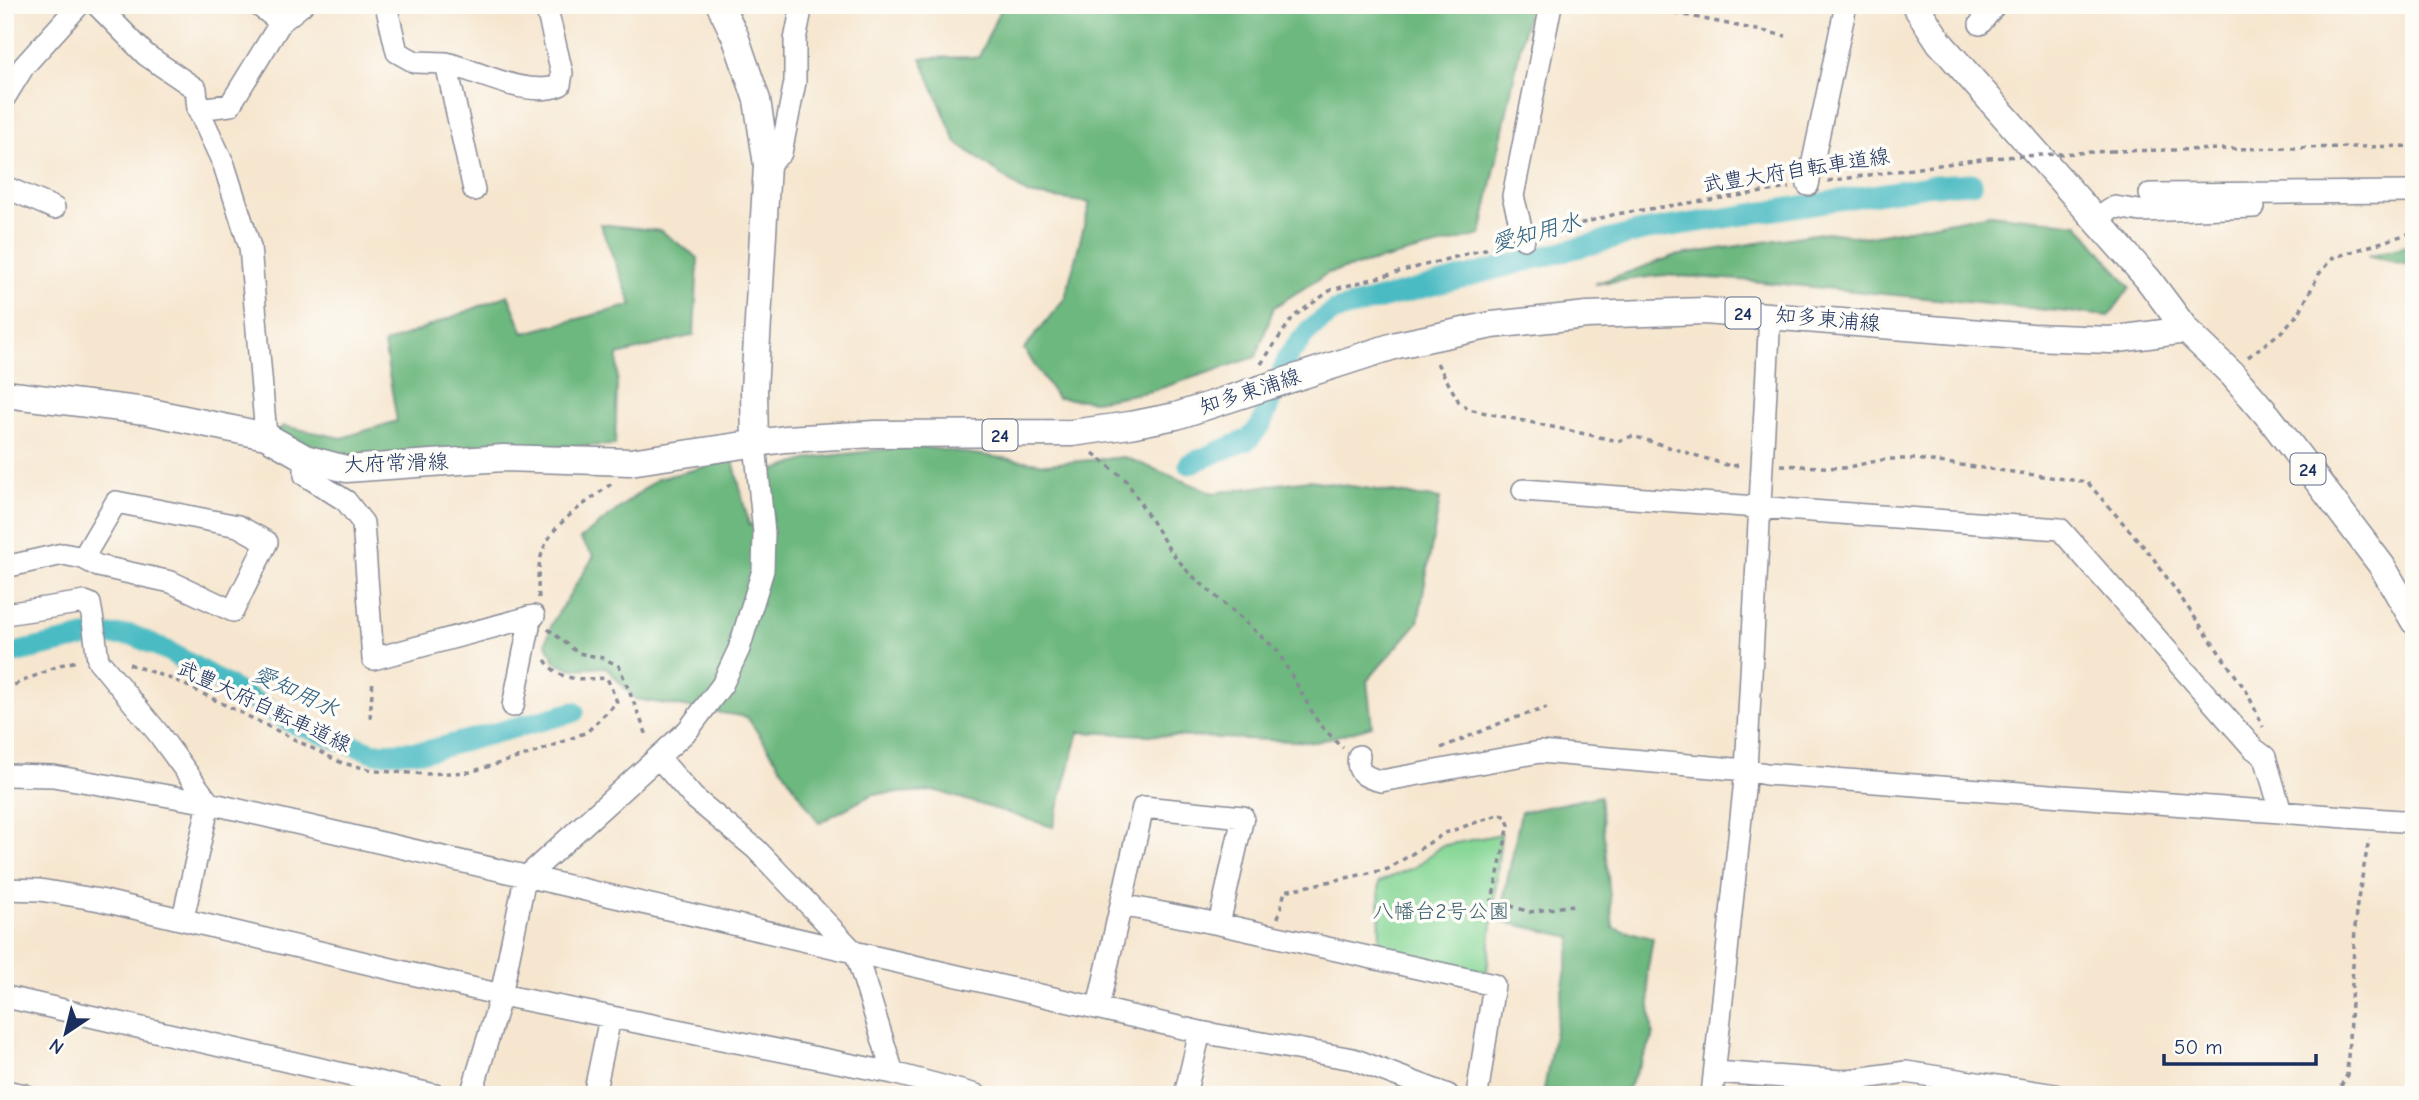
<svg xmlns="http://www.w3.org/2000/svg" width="2419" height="1100" viewBox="0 0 2419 1100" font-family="'Comic Neue','Klee One',sans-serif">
<rect width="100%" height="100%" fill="#fdfcf7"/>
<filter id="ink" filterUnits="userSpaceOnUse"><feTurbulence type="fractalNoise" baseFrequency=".0143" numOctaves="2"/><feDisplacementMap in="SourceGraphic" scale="14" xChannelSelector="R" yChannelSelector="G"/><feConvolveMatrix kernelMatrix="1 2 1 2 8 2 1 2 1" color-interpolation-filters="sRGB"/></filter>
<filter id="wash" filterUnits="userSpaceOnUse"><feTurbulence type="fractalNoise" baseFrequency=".00686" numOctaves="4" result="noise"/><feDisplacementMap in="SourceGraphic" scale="28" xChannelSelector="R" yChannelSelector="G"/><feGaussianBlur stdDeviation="1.57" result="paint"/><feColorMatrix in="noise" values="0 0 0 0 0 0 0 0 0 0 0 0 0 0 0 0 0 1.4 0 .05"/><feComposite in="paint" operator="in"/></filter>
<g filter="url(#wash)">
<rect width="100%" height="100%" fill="#f6e6cf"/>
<!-- green -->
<path fill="#87d796" stroke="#51837a" stroke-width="2" d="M1501,834L1487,972L1380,952L1379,882L1415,867L1441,846Z"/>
<!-- forest -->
<path fill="#6db87f" stroke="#44746e" stroke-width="2" d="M1002,5H1529L1481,235L1328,273L1274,307L1256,357L1152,391L1095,401L1057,398L1024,349L1065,298L1090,203L1027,194L956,142L921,58L979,57Z
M1990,214L2078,224L2130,287L2109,316L1740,280L1663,275L1595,284L1674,256L1827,232L1865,237Z
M600,224L661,231L698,258L694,335L618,355L615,445L502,448L345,463L277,432L283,426L342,438L397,421L384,344L508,295L524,333L632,305Z
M2414,244V266L2368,256Z
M914,446L1046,464L1125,457L1213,493L1309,480L1440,499L1418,622L1367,681L1372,726L1316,742L1079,732L1053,827L937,791L873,794L819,823L747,717L635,699L606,667L573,669L555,662L546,642L552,623L594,556L580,539L657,479L733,460L749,525L772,520V471L812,458Z
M1600,796L1613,928L1653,938L1647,974L1653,1038L1627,1090L1628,1095H1543L1572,937L1499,921L1521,812Z"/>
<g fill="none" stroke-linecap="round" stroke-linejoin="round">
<!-- canal -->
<path stroke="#4cbbc3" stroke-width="21" d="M1189,464L1249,439L1261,425L1289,355L1309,330L1334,311L1642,231L1934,185L1972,183
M5,655L89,636L132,635L168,651L292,723L375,753L427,751L574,712"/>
</g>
</g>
<g filter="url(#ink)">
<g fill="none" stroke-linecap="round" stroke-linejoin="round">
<!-- minor casing -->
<g stroke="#888a96" stroke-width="24">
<path id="minor" d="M97,5L146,55L196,89L198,109L224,165L250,247L266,436
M386,5L397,52L415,62L446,63
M281,22L302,5
M1980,24L1995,5
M5,97L24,66L79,5
M198,109L230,105L281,22L258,5
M767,165L781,153L795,82V40L802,5
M1808,185L1846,5
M5,187L54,208
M474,190L446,63C478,71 528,99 560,85L562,73L546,5
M2150,194L2414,192
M2095,219L2115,207L2140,211L2254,207
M1524,239L1513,196L1551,5
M305,458V475L346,501L363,523L373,659L534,616
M1523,490L2060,529L2253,748L2265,757L2281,812
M5,567L63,554L83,558L98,566L171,582L233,611L267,542L238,526L116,502L83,558
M5,614L85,602L90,604L93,621
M98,660L158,733L209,803L183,918
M513,706L529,627L528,617
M1359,756C1355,773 1367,778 1381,781L1540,752L1746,770L1766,774L2414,822
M659,758L693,797L756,849L856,954L893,1073
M5,775L53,776L209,803L1200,1032L1353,1059L1448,1095
M5,889L40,890L100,900L501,995L893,1073L976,1095
M1121,905L1219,924
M5,999L11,998L435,1095
M1098,1007L1143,807L1243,817L1219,924L1494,985L1477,1095
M1715,1072L1842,1081L1906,1072L2055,1095
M5,1091L25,1095
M471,1095L501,995L525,878L688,730L722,685L739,649L763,570L764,533L755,443
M594,1095L610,1018
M1185,1095L1200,1032
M1712,1095L1746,770L1770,314"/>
</g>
<!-- major casing -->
<g stroke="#888a96" stroke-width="29">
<path id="major" d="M720,5L735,36L757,100L767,165L754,390L755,443
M1915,5L1940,43L2148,279L2186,330L2232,374L2269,417L2382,566L2414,621
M5,394L146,411L266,436L305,458L346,469L503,458L630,462L785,439L875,434L1072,433L1130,425L1176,416L1397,345L1492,325L1587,315L1704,311L2032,337L2110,340L2186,330"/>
</g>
<!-- path -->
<path stroke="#888a96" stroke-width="3.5" stroke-dasharray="5 5" stroke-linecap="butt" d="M1636,5L1786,36
M2111,151L2414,146
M1828,181L1988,158
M1542,234L1616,214L1789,188
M2248,357L2281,332L2299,313L2319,274L2332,258L2414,232
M1437,363L1459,402L1468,409L1618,441L1633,436L1730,466L1742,465
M1261,364L1293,317L1331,290L1504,244
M1093,453L1126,480L1169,549L1188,572L1277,650L1319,724L1343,748
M1781,465L1843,468L1887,459H1916L2087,482L2151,555L2247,692L2263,727
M539,598C532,533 564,520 611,484
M548,629L578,653L603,658L619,666L648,738
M129,664L177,681L342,763L377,771L427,774L470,772L537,752L587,732L617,702L607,678C581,679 558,683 544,658
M5,689L60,665L77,661
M370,718L373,679
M1441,748L1508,720L1547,708
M1278,918L1285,891L1388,869L1445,833L1501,814L1506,817L1509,825L1492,900L1530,912L1573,905
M2336,1095L2347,1075L2356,910L2369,839"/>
<!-- minor -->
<use href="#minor" stroke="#fff" stroke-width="21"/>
<!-- major -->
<use href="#major" stroke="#fff" stroke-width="26"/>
<!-- minor-bridge casing -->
<g stroke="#888a96" stroke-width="24" stroke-linecap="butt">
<path id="minor-bridge" d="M93,621L98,660"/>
</g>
<!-- path-bridge -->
<path stroke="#888a96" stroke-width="3.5" stroke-dasharray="5 5" stroke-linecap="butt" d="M1988,158L2111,151"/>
<!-- minor-bridge -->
<use href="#minor-bridge" stroke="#fff" stroke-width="21"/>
</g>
</g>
<g text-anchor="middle" stroke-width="7" stroke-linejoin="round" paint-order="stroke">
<!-- shield labels -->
<g fill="#fdfcf7" stroke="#5f6c8c" stroke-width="2">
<rect x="1725.5" y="297.5" width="35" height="31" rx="5"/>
<rect x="982.5" y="419.5" width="35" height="31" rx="5"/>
<rect x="2290.5" y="453.5" width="35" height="31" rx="5"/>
</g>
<g font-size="19" font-weight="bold" fill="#1b2f5e">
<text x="1743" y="320">24</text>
<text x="1000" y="442">24</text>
<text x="2308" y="476">24</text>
</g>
<!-- street labels -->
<g font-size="21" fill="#1b2f5e" stroke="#fdfcf7">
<text transform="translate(1796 170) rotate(-9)" y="7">武豊大府自転車道線</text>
<text transform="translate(1828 319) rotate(5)" y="7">知多東浦線</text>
<text transform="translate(1250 391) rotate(-18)" y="7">知多東浦線</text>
<text transform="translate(396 463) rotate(-2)" y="7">大府常滑線</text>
<text transform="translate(264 706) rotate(25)" y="7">武豊大府自転車道線</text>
</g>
<!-- park labels -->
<g font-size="21" fill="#3b616f" stroke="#fdfcf7">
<text x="1441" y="918">八幡台2号公園</text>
</g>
<!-- water labels -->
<g font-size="23" font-style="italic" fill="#2c6081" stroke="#fdfcf7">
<text transform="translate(1536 232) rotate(-15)" y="8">愛知用水</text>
<text transform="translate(296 691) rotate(25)" y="8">愛知用水</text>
</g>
</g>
<!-- margin -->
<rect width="2419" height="1100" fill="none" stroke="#fdfcf7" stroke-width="28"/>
<!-- north arrow -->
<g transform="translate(66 1033) rotate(215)" stroke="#fdfcf7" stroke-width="5" paint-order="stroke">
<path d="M0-5L12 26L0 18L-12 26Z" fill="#1b2f5e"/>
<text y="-10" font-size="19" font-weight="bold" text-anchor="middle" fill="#1b2f5e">N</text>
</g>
<!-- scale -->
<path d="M2164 1054v10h152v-10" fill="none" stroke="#1b2f5e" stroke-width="3.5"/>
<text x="2174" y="1054" font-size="21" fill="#1b2f5e" stroke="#fdfcf7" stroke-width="5" paint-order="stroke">50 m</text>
</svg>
